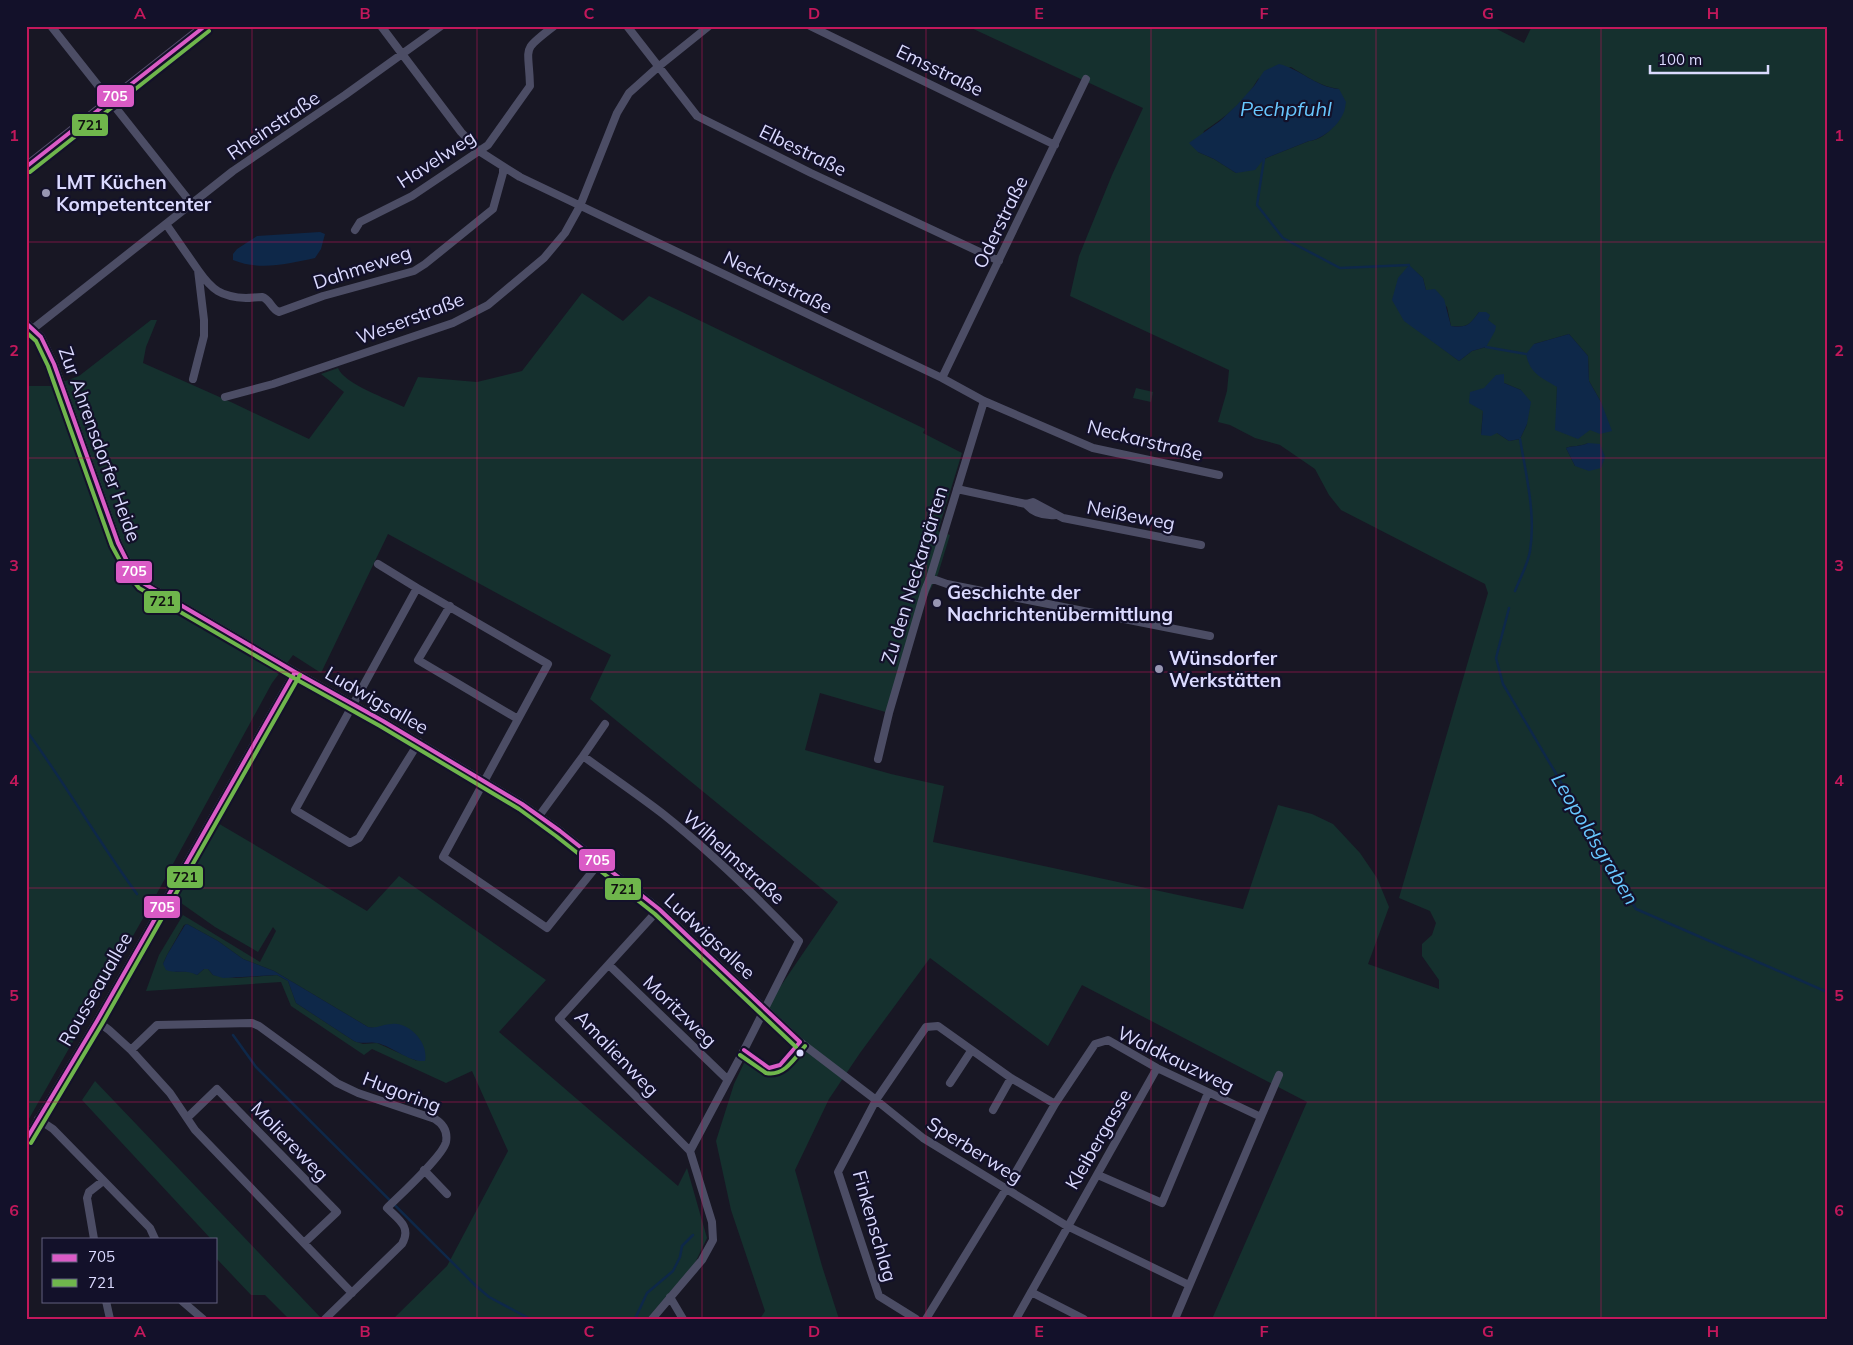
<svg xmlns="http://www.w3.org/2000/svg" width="1853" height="1345" viewBox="0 0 1853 1345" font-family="Mulish,sans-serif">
<rect width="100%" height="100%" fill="#181724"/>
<!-- green -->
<path fill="#15302e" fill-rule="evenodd" d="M967,26H1491L1524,43L1532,26H1827V1319H1212L1307,1102L1082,985L1048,1046L930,958L860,1053L829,1099L795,1170L822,1266L839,1319H760L765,1311L731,1210L716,1141L734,1084L746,1059L779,1075L804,1042L765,1009L838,902L590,699L611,655L388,534L321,673L293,655L272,683L150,906L26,1124V386H52L79,376L151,320H157L146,347L143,363L233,403L309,439L344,392L321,374L338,368C344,384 388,399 404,407L418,377L477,382L522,371L582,293L623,321L649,296L925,429L923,433L962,453L938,531L950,535L938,574L914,623L889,713L820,693L805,750L891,774L944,786L933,842L1243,909L1278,805L1312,814L1333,824L1360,853L1377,878L1389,907L1368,964L1439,989V980L1422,956V944L1432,935L1436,923L1430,911L1399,898L1488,593L1485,584L1341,510L1329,495L1315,469L1280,445L1255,438L1230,425L1218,422L1227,391L1229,370L1070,296L1079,256L1112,175L1143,108ZM1291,67C1306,76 1321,87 1339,89L1336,124C1328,132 1321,140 1309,141L1264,159L1236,173L1214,159L1198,152L1204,131C1224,118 1246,101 1258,79ZM1409,266L1423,278L1426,290L1447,307L1451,326C1468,327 1469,326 1479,312L1491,323L1486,347L1472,351L1459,361L1434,342ZM1569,334L1588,356L1589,381L1601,402L1556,430L1557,387L1534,344ZM1504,383L1521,390L1527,424L1520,439L1509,441L1497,433L1481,434L1483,411ZM1588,443L1575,466L1566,448C1573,445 1580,447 1588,443Z
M1136,388L1153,392L1151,402L1133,398Z
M216,822L367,911L399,876L546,980L499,1032L678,1186L687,1168L707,1238L695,1263L647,1319H393L447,1266L508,1151L472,1071L446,1083L372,1049L364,1055L291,1006L281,982L146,991L159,955L183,915L260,962L276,931L273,927L258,952L215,927L174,898L208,840ZM187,924L218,941L243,959L274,971L368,1027L374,1028L417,1061L377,1043L363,1044L354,1041L296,1003L288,981L277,975L236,978L213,975L208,969H204L197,975L190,971L176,972L163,964L167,955L184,925Z
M95,1081L322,1319H289L265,1295H251L216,1258V1239H211L82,1100Z"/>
<!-- water -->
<path fill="#0e2849" d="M1279,64C1300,69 1316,87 1339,89L1346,102C1345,106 1345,111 1343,114C1338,126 1321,140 1309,141L1264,159L1255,170L1236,173L1214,159L1198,152L1189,143L1220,121L1237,105L1254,86L1264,71Z
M320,232L325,234L321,249L315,258C287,264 260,271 233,260V254L237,249L257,236Z
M1409,265L1423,278L1426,290L1435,289L1444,299L1451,326C1468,328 1469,325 1479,312H1486L1490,315L1488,320L1496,326L1495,331L1486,347L1472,351L1459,361L1404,321L1392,300L1398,278Z
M1569,334L1588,356L1589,381L1601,402L1612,431L1600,434L1590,430L1578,439L1555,430L1557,387C1541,377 1530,374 1526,354L1534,344Z
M1504,374V383L1521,390L1531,402L1527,424L1520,439L1509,441L1497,433L1491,436L1481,435L1483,411L1469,403L1470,392L1484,388L1496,375Z
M1588,443L1600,444L1605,457L1601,468L1589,471L1575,466L1566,448C1574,445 1580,447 1588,443Z
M187,924L218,941L243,959L274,971L368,1027C377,1029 383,1024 392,1024C410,1022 429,1044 425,1061C408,1062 394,1047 377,1043C369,1041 363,1045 354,1041L296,1003L288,981L277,975L223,978L213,975L208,969H204L197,975C186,969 176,974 166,970L163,964L167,955L185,925Z"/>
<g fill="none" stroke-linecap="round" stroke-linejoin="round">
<!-- stream -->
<path stroke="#0e2849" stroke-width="2.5" d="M1264,159L1257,205L1283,238L1340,268L1409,265
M1486,347L1526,354
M1515,591C1520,578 1528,564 1530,551C1536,514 1526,475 1520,439
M1509,608L1496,658L1503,684L1636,909L1827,992
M26,730C65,783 98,841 137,894
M233,1035L256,1067L476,1286L489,1297L530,1319
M635,1319L647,1293L673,1271L680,1257L682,1246L693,1235"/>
<!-- minor -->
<path stroke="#4c4d65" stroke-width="8" d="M51,26L191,203
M381,26L461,132L479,151L520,177L942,378L984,401L1093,448L1219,475
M627,26L697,116L811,173L999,261
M810,26L1055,145
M166,224L198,270L204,320V336L193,379
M355,230L360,222L412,196L488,145L530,86C529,45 520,52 554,26
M198,270C212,290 221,297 246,298C251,298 257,297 262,297C270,299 271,309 279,312L323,296L414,271L425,264L493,209L503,173V167
M26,323L41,337L54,364L118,543L130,567L143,583L295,672L383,721L522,804L560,831L659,909L800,1042L876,1100L923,1138L1067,1226L1189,1285
M34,328L233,171L345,95L441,26
M942,378L1086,79
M225,397L273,384L453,323L488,305L544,258L565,233L580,206L617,113L629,93L658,67L709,26
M957,489L1026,504L1033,502L1063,518L1201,545
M1026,504C1033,513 1044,516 1056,515
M378,564L417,588
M930,578L947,584L1210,636
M450,606L418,660L518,719
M419,742L359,838L350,843L295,810L417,588L548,664L443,857L547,928L600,862
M583,756L605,724
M878,759L889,713L925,590L930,578L984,401
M539,816L583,756C609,775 637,794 663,814C712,853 756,896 799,941L744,1050L690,1151
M609,965L728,1080
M97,1021L109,1030L131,1050L170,1093L195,1130L352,1293
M131,1050L157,1025L252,1023L259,1026L337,1083L358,1093L435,1119C443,1124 448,1131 446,1142C443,1156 399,1196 387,1208C398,1219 412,1227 402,1244L325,1319
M950,1083L971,1051
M993,1110L1011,1078
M1261,1117L1279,1075
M187,1118L217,1089L337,1212L304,1243
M38,1119L53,1129L150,1228L155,1239
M26,1140L97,1021L295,672
M424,1170L447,1194
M1098,1175L1162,1203L1208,1093
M94,1239L87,1198L89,1192L103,1181
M1031,1292L1084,1319
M670,1297L683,1319
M106,1301L110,1319
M182,1301L203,1319
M652,1319L702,1260L713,1240L712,1222L690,1151L559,1019L659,909
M916,1319L879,1296L838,1172L876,1100L926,1027L938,1026L1011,1078L1055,1104
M926,1319L1006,1189L1055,1104L1095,1044L1108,1040L1157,1068L1261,1117L1175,1319
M1016,1319L1157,1068"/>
<!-- major -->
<path stroke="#544e6a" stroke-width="10" d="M26,167L205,26"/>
<!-- bus-1 casing -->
<g stroke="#13112a" stroke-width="8">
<path id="bus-1" d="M26,167L205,26
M26,323L41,337L54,364L118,543L130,567L143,583L295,672L383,721L522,804L560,831L659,909L800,1042
M744,1050L769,1068L780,1065L800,1042
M26,1140L97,1021L295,672"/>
</g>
<!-- bus-2 casing -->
<g stroke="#13112a" stroke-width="8">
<path id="bus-2" d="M30,172L209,31
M26,332L36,341L48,366L112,546L125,570L139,588L292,677L380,726L519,809L556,836L655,914L796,1047
M740,1055L766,1073C784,1077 795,1058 805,1046
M31,1143L102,1024L300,675"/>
</g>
<!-- bus-1 -->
<use href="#bus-1" stroke="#da5bc6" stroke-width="4"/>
<!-- bus-2 -->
<use href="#bus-2" stroke="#6fb64c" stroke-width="4"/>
</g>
<!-- grid -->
<path fill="none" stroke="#c2185b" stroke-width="1" stroke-opacity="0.55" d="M252,26V1319M477,26V1319M702,26V1319M926,26V1319M1151,26V1319M1376,26V1319M1601,26V1319M26,242H1827M26,458H1827M26,672H1827M26,888H1827M26,1102H1827"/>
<!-- markers -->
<g fill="#9796b2" stroke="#13112a" stroke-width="2">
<circle cx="46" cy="193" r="5"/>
<circle cx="937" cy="603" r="5"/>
<circle cx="1159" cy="669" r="5"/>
</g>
<circle fill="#dbdaff" stroke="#13112a" stroke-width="2" cx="800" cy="1053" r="4.5"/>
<g text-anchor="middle" stroke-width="4.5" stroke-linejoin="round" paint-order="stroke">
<!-- street labels -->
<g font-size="19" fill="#dbdaff" stroke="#13112a">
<text transform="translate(940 70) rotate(26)" y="7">Emsstraße</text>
<text transform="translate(273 125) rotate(-34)" y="7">Rheinstraße</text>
<text transform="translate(803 150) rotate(26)" y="7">Elbestraße</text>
<text transform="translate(436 159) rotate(-33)" y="7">Havelweg</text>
<text transform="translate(1000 222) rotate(-64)" y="7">Oderstraße</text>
<text transform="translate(362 267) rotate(-18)" y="7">Dahmeweg</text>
<text transform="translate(778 282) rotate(26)" y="7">Neckarstraße</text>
<text transform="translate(410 318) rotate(-21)" y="7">Weserstraße</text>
<text transform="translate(1145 440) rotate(14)" y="7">Neckarstraße</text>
<text transform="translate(100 444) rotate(70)" y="7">Zur Ahrensdorfer Heide</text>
<text transform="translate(1131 515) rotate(11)" y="7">Neißeweg</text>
<text transform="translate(914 575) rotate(-73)" y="7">Zu den Neckargärten</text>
<text transform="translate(377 700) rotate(30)" y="7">Ludwigsallee</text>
<text transform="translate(734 857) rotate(42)" y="7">Wilhelmstraße</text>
<text transform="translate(710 936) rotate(43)" y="7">Ludwigsallee</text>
<text transform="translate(95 989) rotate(-60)" y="7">Rousseauallee</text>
<text transform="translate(680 1011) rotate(44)" y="7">Moritzweg</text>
<text transform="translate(617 1053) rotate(46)" y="7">Amalienweg</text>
<text transform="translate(1176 1059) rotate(26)" y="7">Waldkauzweg</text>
<text transform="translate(402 1092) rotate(21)" y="7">Hugoring</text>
<text transform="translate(1098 1139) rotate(-60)" y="7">Kleibergasse</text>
<text transform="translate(290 1141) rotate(46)" y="7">Moliereweg</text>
<text transform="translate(975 1150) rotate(32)" y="7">Sperberweg</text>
<text transform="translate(875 1226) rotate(74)" y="7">Finkenschlag</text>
</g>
<!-- poi labels -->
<g font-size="19" font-weight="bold" fill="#dbdaff" stroke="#13112a" text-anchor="start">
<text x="56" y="189">LMT Küchen<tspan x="56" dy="22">Kompetentcenter</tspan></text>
<text x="947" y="599">Geschichte der<tspan x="947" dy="22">Nachrichtenübermittlung</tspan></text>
<text x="1169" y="665">Wünsdorfer<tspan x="1169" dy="22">Werkstätten</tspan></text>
</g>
<!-- water labels -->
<g font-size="20" font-style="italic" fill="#68c8ff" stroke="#13112a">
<text x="1286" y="116">Pechpfuhl</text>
<text transform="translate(1595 839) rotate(59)" y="7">Leopoldsgraben</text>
</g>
</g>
<g stroke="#13112a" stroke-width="2">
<rect x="96" y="84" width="39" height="24" rx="5" fill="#da5bc6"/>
<rect x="71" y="113" width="38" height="24" rx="5" fill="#6fb64c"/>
<rect x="115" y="560" width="38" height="24" rx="5" fill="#da5bc6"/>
<rect x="143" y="590" width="38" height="24" rx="5" fill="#6fb64c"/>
<rect x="578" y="848" width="38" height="24" rx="5" fill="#da5bc6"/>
<rect x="166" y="865" width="38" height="24" rx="5" fill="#6fb64c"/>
<rect x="604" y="877" width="38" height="24" rx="5" fill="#6fb64c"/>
<rect x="143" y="895" width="38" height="24" rx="5" fill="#da5bc6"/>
</g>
<g font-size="14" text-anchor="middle" font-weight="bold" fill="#fff">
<text x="115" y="101">705</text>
<text x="134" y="576">705</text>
<text x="597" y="865">705</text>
<text x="162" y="912">705</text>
</g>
<g font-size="14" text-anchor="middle" font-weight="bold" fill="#111">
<text x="90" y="130">721</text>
<text x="162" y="606">721</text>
<text x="185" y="882">721</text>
<text x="623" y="894">721</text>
</g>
<!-- border -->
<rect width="1853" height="1345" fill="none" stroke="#13112a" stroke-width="55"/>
<!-- legend -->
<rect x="42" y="1238" width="175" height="65" fill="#13112a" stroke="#63617f"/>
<rect x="52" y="1254" width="25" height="8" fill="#da5bc6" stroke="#63617f"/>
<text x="88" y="1262" font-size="15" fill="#dbdaff">705</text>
<rect x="52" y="1279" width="25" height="8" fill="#6fb64c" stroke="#63617f"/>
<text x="88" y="1288" font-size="15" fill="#dbdaff">721</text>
<!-- scale -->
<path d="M1650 65v8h118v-8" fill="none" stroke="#dbdaff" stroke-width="2.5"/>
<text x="1658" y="65" font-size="15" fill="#dbdaff" stroke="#13112a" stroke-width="4" paint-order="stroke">100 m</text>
<rect x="28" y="28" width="1798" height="1290" fill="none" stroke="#c2185b" stroke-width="2"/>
<g font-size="16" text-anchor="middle" font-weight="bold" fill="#c2185b">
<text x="140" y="19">A</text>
<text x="365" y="19">B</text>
<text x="589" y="19">C</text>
<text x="814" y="19">D</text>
<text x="1039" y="19">E</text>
<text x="1264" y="19">F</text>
<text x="1488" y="19">G</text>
<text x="1713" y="19">H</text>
<text x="14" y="141">1</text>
<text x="1839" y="141">1</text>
<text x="14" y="356">2</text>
<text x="1839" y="356">2</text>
<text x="14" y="571">3</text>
<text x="1839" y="571">3</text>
<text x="14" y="786">4</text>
<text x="1839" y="786">4</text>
<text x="14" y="1001">5</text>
<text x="1839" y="1001">5</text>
<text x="14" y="1216">6</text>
<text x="1839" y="1216">6</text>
<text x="140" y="1337">A</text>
<text x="365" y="1337">B</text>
<text x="589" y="1337">C</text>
<text x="814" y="1337">D</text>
<text x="1039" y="1337">E</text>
<text x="1264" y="1337">F</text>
<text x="1488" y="1337">G</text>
<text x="1713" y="1337">H</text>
</g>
</svg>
